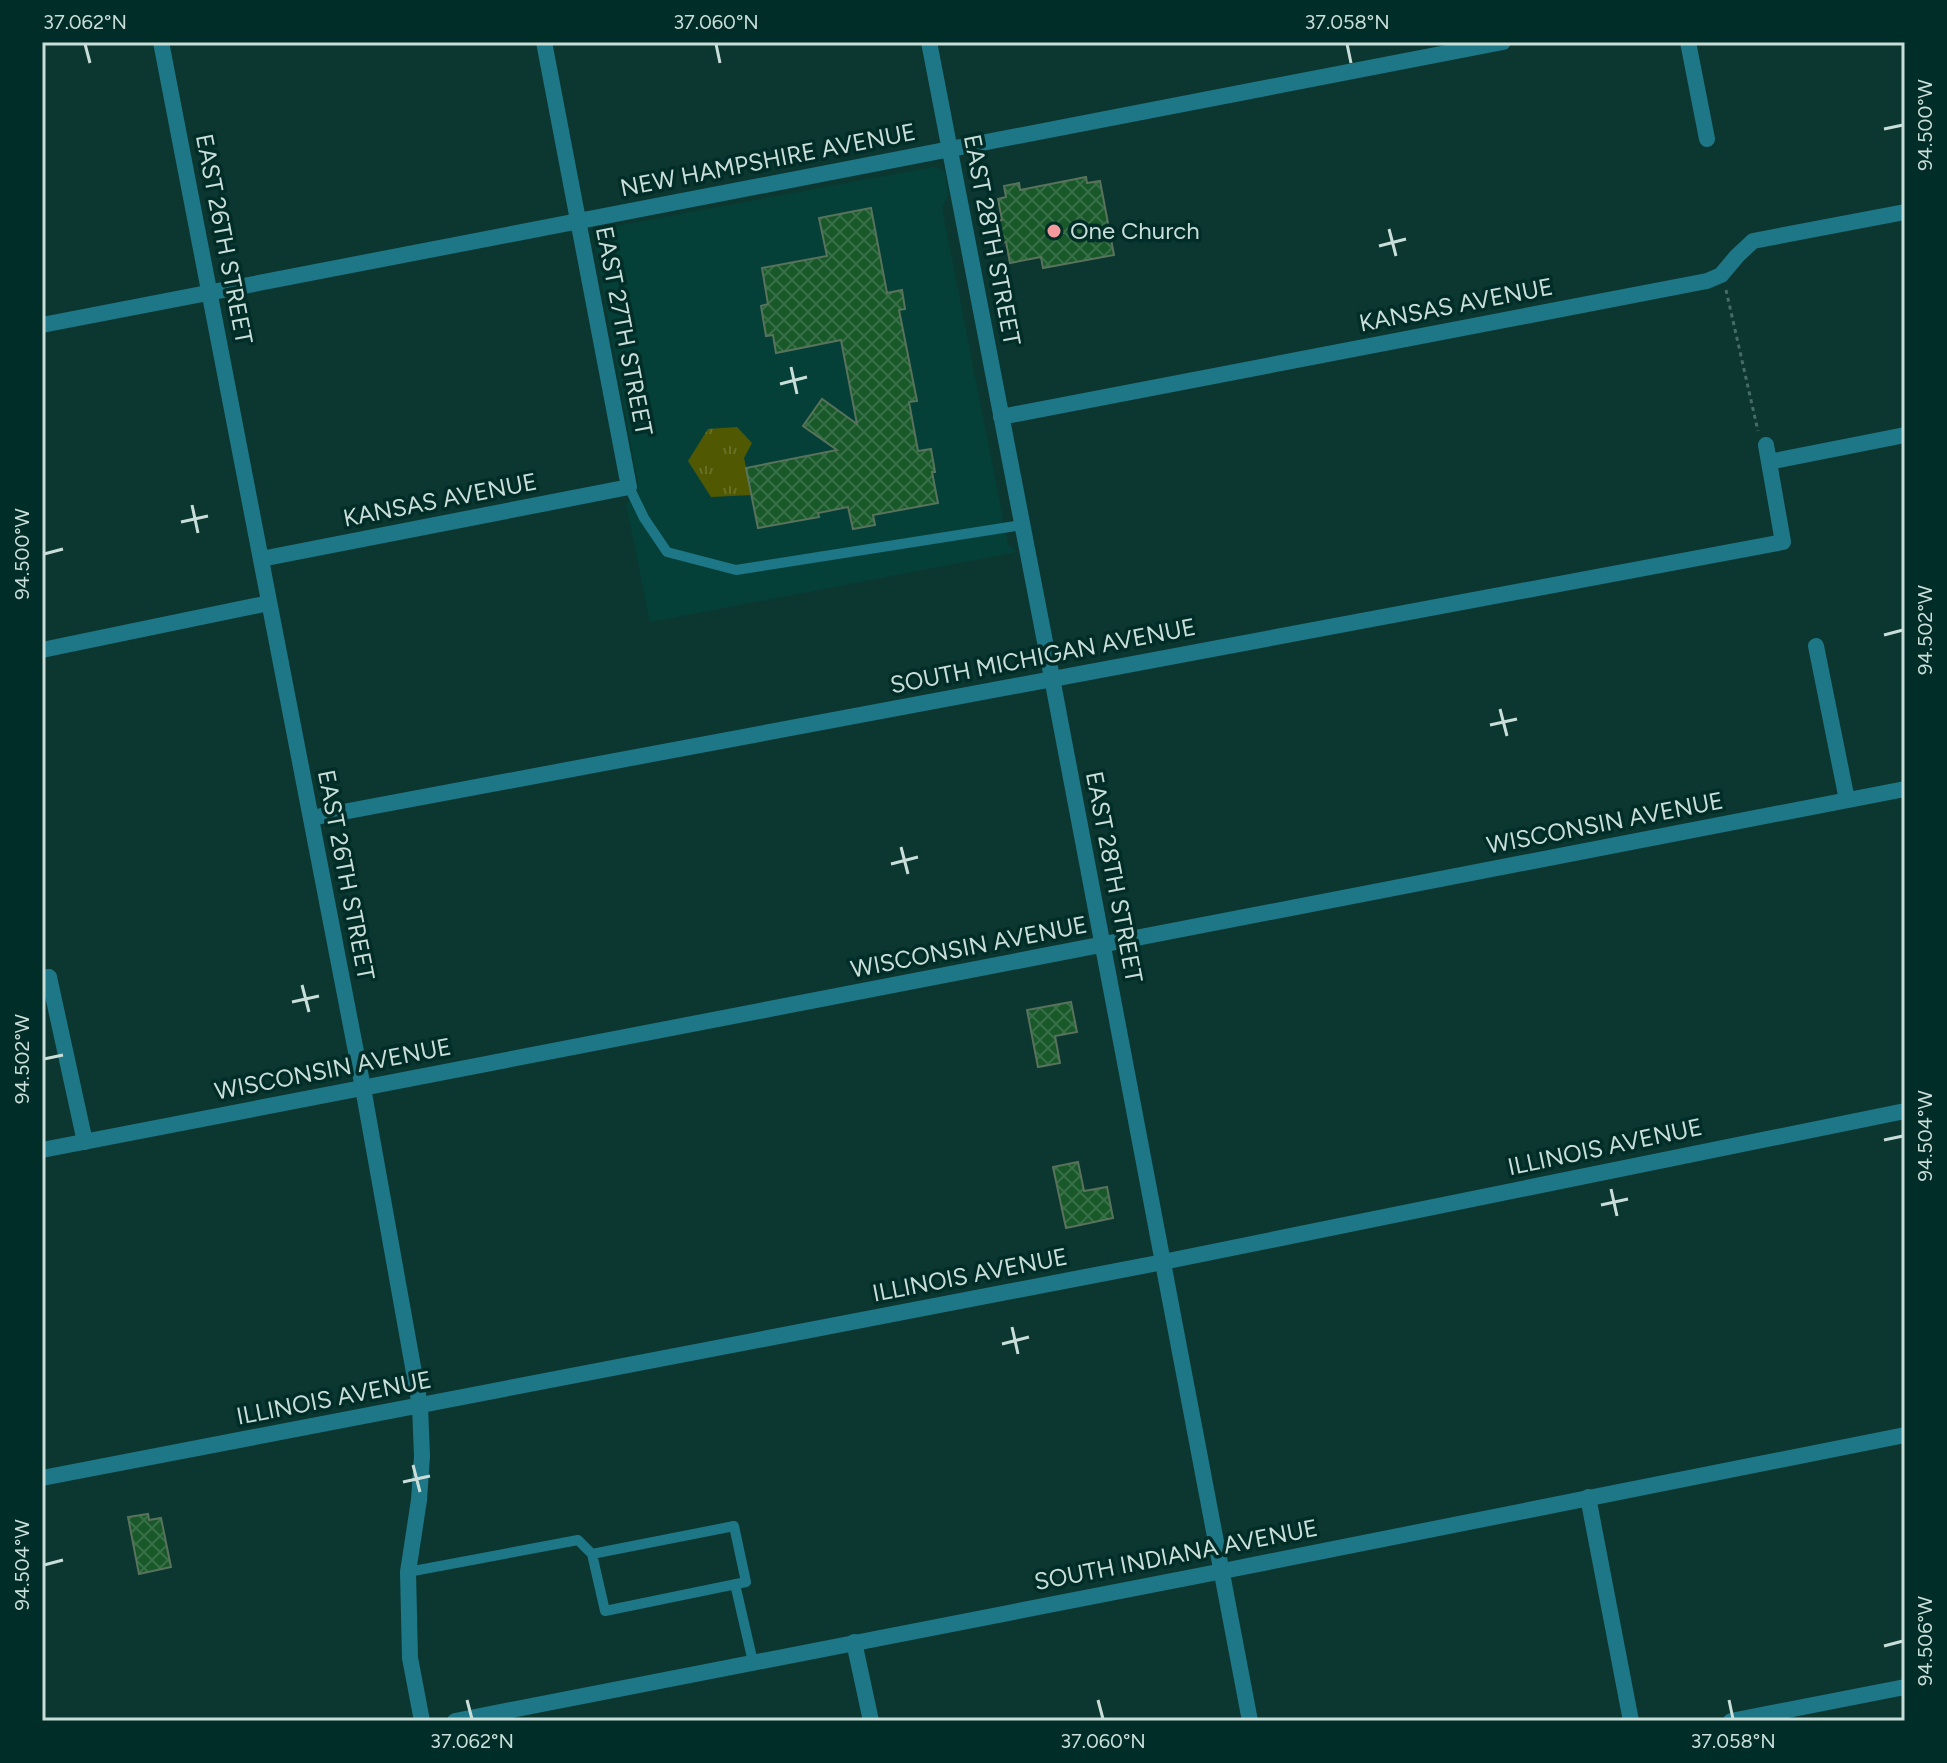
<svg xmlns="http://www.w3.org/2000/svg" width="1947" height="1763" viewBox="0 0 1947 1763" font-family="Figtree,sans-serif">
<defs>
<pattern id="park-tufts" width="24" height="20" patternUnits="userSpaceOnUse" patternTransform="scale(2)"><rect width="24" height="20" fill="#505802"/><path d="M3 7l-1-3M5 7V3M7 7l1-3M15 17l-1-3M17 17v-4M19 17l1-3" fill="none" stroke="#687026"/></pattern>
<pattern id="building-cross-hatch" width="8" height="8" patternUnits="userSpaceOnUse" patternTransform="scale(2)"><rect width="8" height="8" fill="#185829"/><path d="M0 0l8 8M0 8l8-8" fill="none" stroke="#387047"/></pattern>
</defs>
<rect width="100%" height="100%" fill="#0c3731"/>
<!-- built -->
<path fill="#054038" d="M933,167L938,168L945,173L948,195L942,208L1008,545L1014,548L1017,552L650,622L626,504L637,494L638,484L593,233L600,229Z"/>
<!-- park -->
<path fill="url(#park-tufts)" d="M737,427L752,443L744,458L752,495L711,497L688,461L708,429Z"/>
<!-- building -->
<path fill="url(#building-cross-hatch)" stroke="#58725b" stroke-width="2" d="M1086,177L1087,183L1100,181L1114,255L1043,268L1041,257L1010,263L1006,242L1000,243L996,221L1002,220L998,199L1006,197L1004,186L1019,183L1020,190Z
M871,208L887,293L902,290L905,309L899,310L917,401L909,402L918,451L931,449L935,472H932L938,503L873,515L875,525L853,529L848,507L818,513L819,517L758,528L746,468L837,450L803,426L822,399L857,424L841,340L776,353L773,335L766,336L761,306L768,304L762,268L827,256L819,218Z
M1071,1002L1077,1032L1055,1036L1060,1063L1038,1067L1027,1010Z
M1078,1162L1084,1191L1107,1187L1113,1218L1066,1228L1053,1167Z
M148,1514L149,1520L161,1518L171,1567L139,1574L128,1517Z"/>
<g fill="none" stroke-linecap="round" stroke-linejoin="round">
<!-- path -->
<path stroke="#476b66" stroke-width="3" stroke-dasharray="4 4" stroke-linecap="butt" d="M1726,290L1758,431"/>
<!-- service -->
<path stroke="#1e7787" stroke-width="10" d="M629,487L644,518L667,552L736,570L1022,525
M408,1572L578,1540L592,1554L605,1611L746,1582L734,1526L592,1554
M735,1584L753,1662"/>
<!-- minor -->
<path stroke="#1e7787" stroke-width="16" d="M929,42L1052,678L1250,1721
M1688,42L1707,139
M42,325L1503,42
M1001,417L1707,281L1721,275L1737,256L1753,241L1905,212
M1769,462L1905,435
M261,559L629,487L544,42
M1816,646L1847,800
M42,650L269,603
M311,818L1783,542L1766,445
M42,978L49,977L85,1142
M42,1150L1905,789
M42,1478L1163,1262L1905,1111
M1588,1497L1631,1721
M854,1642L871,1721
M1731,1721L1905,1687"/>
<!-- tertiary -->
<path stroke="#1e7787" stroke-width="16" d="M161,42L363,1088L420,1406L422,1456L419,1500L408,1572L410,1658L422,1721
M455,1721L1223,1571L1905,1435"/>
</g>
<!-- ticks -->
<path fill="none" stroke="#c9ded9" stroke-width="3" d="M85,44L90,63M716,44L720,63M1347,44L1351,63M1884,129L1903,125M1389,229L1396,256M1379,246L1406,239M791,367L797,394M780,384L807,377M192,505L198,533M181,522L208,516M44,554L63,549M1884,635L1903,630M1500,709L1507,736M1490,725L1517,719M901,847L908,874M891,864L918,857M302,985L309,1012M292,1002L319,996M44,1059L63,1055M1884,1140L1903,1136M1611,1189L1617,1216M1601,1205L1628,1199M1012,1327L1018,1354M1002,1344L1029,1337M413,1465L420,1492M403,1482L430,1476M44,1565L63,1560M1884,1646L1903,1641M467,1700L472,1719M1098,1700L1103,1719M1729,1700L1733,1719"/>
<!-- markers -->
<circle fill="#f59b9d" stroke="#002d27" stroke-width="3" cx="1054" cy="231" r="8"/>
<g text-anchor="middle" stroke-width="7" stroke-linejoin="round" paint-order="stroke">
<!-- street labels -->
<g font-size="24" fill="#c9ded9" stroke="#002d27">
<text transform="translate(768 160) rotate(-11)" y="8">NEW HAMPSHIRE AVENUE</text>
<text transform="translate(224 239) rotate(79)" y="8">EAST 26TH STREET</text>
<text transform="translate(992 240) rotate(79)" y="8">EAST 28TH STREET</text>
<text transform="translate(1456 305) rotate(-11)" y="8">KANSAS AVENUE</text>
<text transform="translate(624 331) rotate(79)" y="8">EAST 27TH STREET</text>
<text transform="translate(440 500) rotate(-11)" y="8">KANSAS AVENUE</text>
<text transform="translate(1043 656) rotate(-11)" y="8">SOUTH MICHIGAN AVENUE</text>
<text transform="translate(1605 823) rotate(-11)" y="8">WISCONSIN AVENUE</text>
<text transform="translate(346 875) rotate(79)" y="8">EAST 26TH STREET</text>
<text transform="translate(1114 877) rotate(79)" y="8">EAST 28TH STREET</text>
<text transform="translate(969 947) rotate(-11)" y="8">WISCONSIN AVENUE</text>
<text transform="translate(333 1069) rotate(-11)" y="8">WISCONSIN AVENUE</text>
<text transform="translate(1605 1147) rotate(-12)" y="8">ILLINOIS AVENUE</text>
<text transform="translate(970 1275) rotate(-11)" y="8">ILLINOIS AVENUE</text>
<text transform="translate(334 1398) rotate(-11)" y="8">ILLINOIS AVENUE</text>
<text transform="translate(1176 1555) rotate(-11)" y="8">SOUTH INDIANA AVENUE</text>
</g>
<!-- poi labels -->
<g font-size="24" fill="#c9ded9" stroke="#002d27" text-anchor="start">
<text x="1070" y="239">One Church</text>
</g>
</g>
<!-- border -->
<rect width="1947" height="1763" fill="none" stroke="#002d27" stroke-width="88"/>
<rect x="44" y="44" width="1859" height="1675" fill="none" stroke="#c9ded9" stroke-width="3"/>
<g font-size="20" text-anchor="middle" fill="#c9ded9">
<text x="85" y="29">37.062°N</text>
<text x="716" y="29">37.060°N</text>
<text x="1347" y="29">37.058°N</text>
<text transform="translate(1925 125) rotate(-90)" y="7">94.500°W</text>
<text transform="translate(22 554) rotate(-90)" y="7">94.500°W</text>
<text transform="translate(1925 630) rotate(-90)" y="7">94.502°W</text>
<text transform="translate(22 1059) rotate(-90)" y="7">94.502°W</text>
<text transform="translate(1925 1136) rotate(-90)" y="7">94.504°W</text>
<text transform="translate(22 1565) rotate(-90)" y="7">94.504°W</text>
<text transform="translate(1925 1641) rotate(-90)" y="7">94.506°W</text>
<text x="472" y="1748">37.062°N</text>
<text x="1103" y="1748">37.060°N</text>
<text x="1733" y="1748">37.058°N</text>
</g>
</svg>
